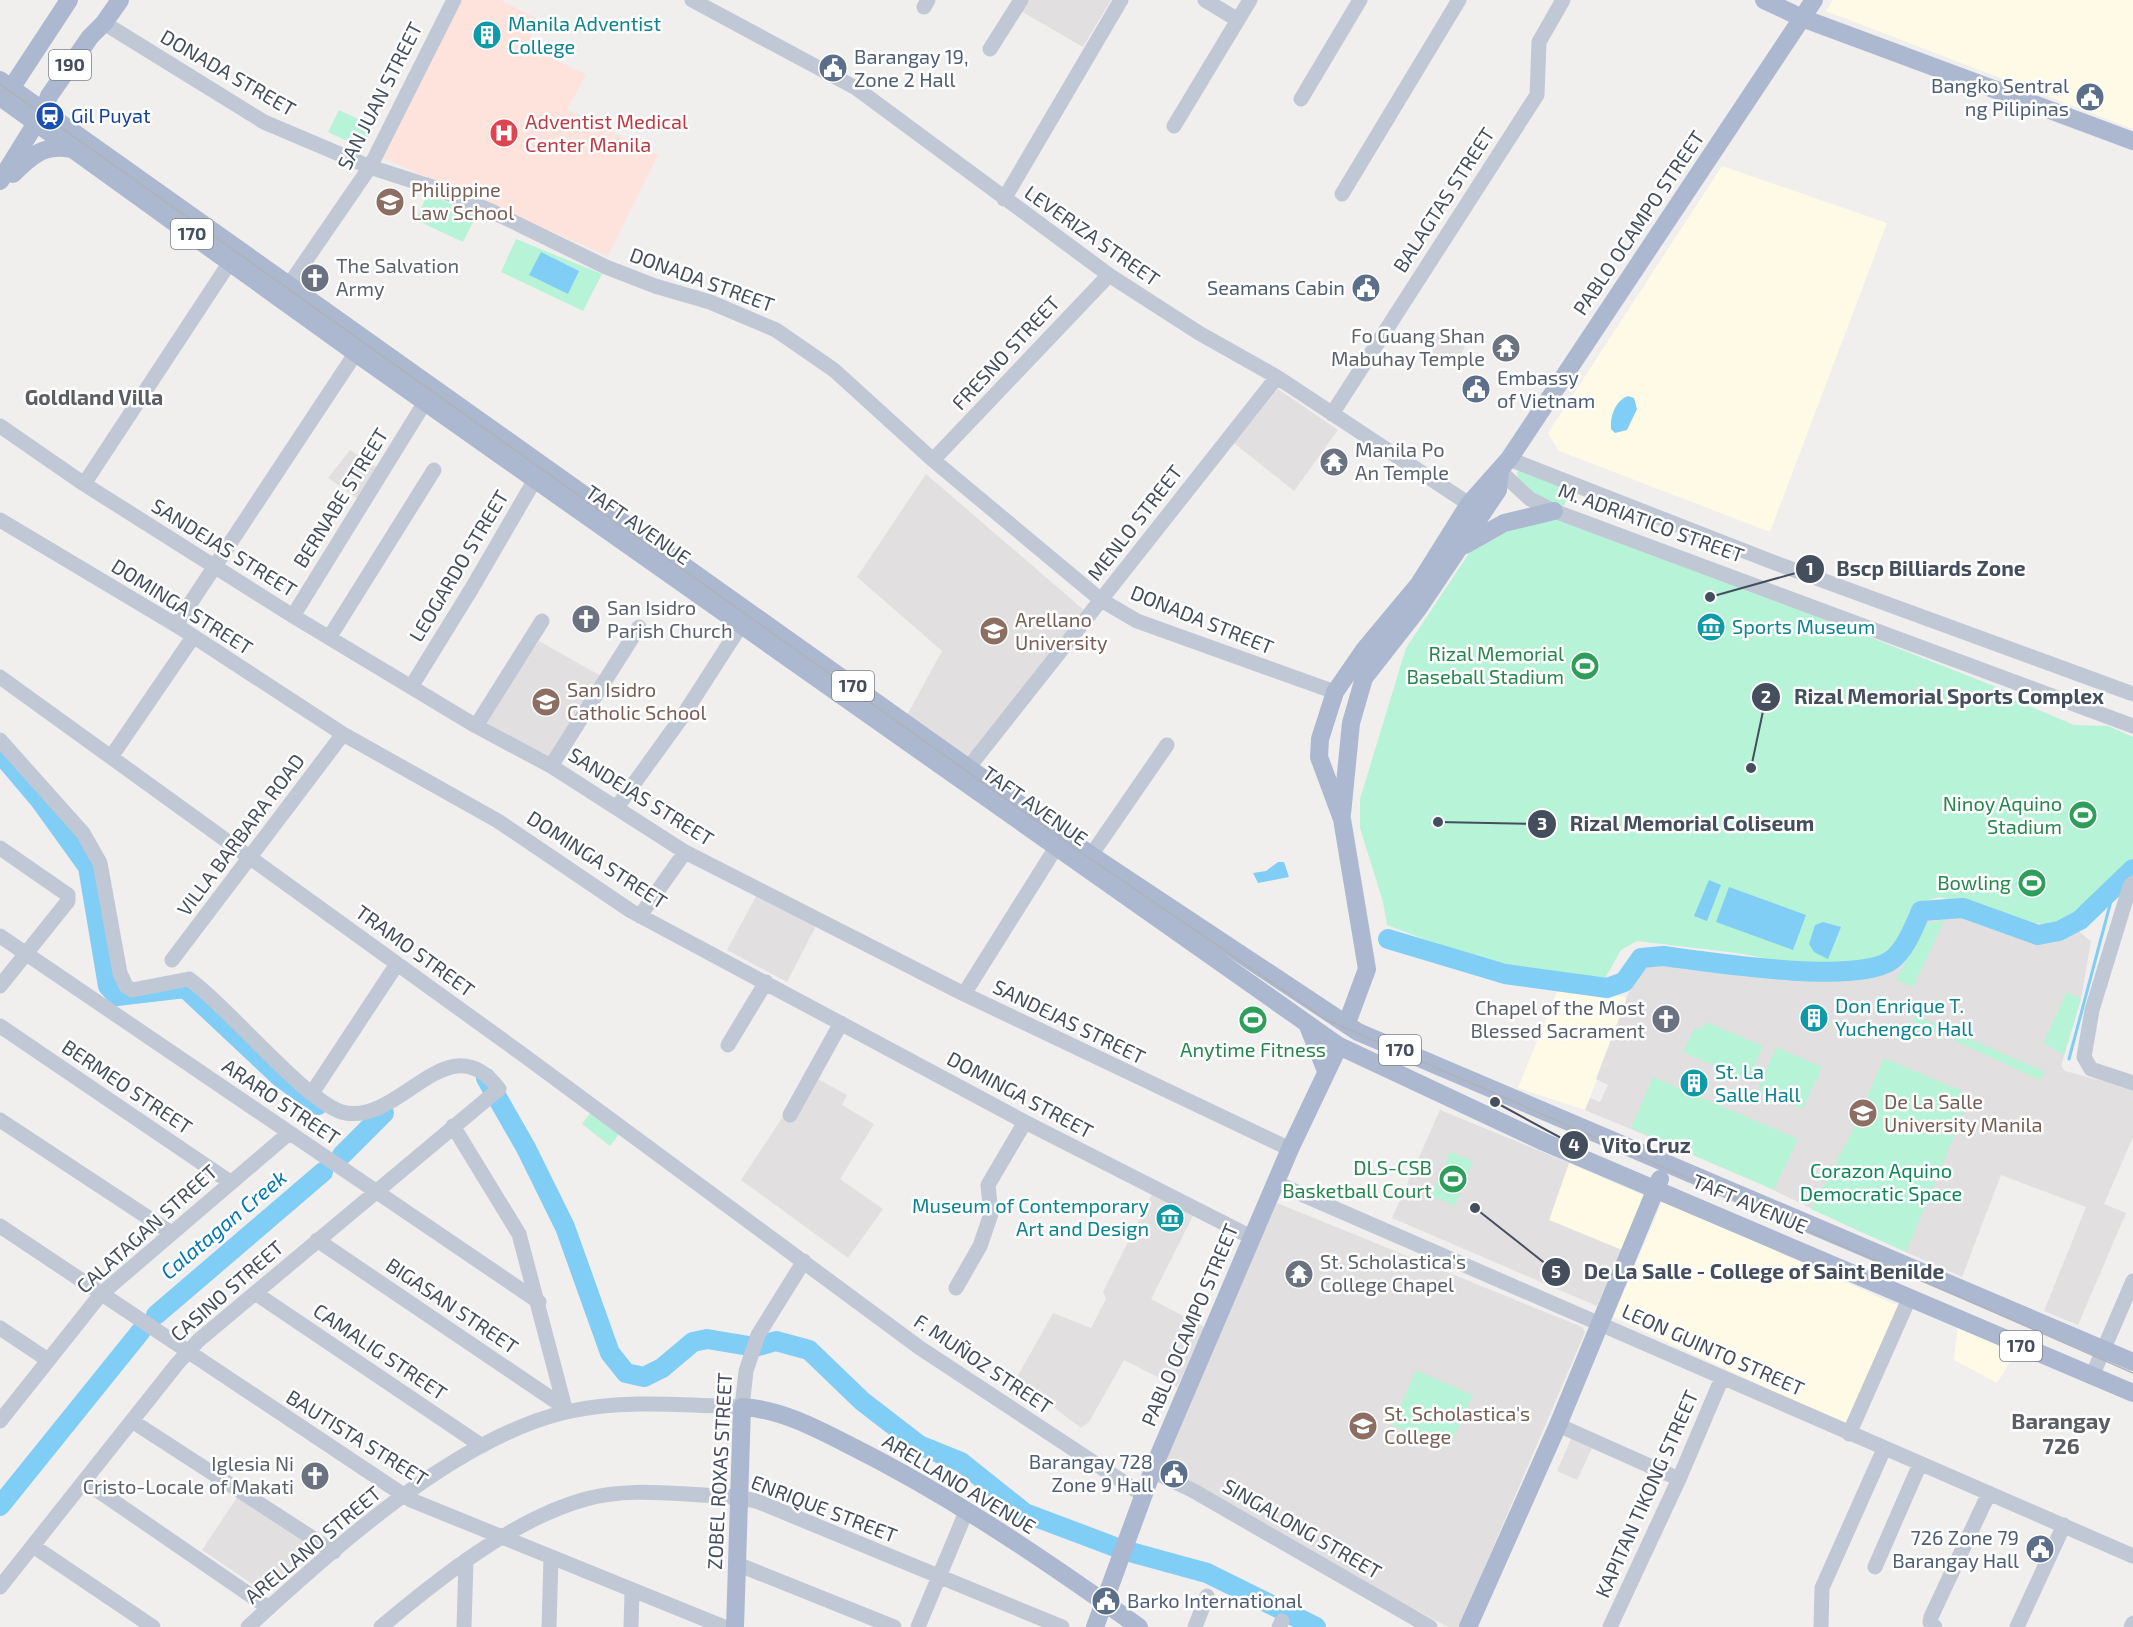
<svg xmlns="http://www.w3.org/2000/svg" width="2133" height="1627" viewBox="0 0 2133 1627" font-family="'Exo 2',sans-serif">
<rect width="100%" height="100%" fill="#f1eeee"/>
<!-- commercial -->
<path fill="#fefae5" d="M1833,0H2133V129L1826,11Z
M1722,166L1887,223L1770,532L1559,451L1548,433Z
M1560,985L1625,997L1626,1005L1585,1110L1518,1088Z
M1569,1163L1645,1196L1622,1250L1549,1220Z
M1663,1200L1901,1307L1847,1425L1613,1317Z
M1958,1324L2018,1349L1997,1383L1954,1360Z"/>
<!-- education -->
<path fill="#e2dfe0" d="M1025,0H1111L1083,47L1019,10Z
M1439,330L1465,347L1453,366L1427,349Z
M1278,389L1338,430L1294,491L1234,443Z
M350,450L381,470L361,501L328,478Z
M926,474L1085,611L968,759L907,715L942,651L857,577Z
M539,641L608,680L553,765L483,723Z
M759,891L818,922L787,982L727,950Z
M1942,907L2032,938L2074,928L2091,941L2081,999L2061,1066L2065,1071L2133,1089V1137L2104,1204L2126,1213L2078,1325L2044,1311L2086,1207L2001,1175L1962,1277L1850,1227L1757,1182L1585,1110L1590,1098L1600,1102L1608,1085L1596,1079L1642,958L1661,954L1771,968L1774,960L1817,975L1888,966L1900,959L1927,914Z
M814,1077L847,1095L842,1105L874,1124L840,1179L883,1209L848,1258L741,1180L784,1115Z
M1440,1110L1569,1163L1549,1220L1622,1250L1597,1306L1392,1218Z
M1152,1194L1194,1214L1151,1299L1206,1328L1177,1387L1124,1360L1089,1422L1081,1428L1016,1379L1053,1313L1091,1328L1106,1299L1103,1292Z
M1277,1203L1582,1327L1585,1332L1459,1627H1448L1328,1563L1162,1467Z
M1571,1439L1592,1448L1577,1480L1557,1471Z
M238,1496L317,1548L267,1594L202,1550Z"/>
<!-- medical -->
<path fill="#fde3db" d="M462,0H501L539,20L526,46L586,74L567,110L658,155L608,256L383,158Z"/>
<!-- green -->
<path fill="#b7f3d7" d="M339,110L373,126L362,148L328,132Z
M428,193L476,216L463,242L416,220Z
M516,239L602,274L583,311L501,272Z
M1521,470L1570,490L1564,506L1538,496L1518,478L1517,472Z
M1549,517L1783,603L2004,690L2005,696L2074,725L2108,726L2133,737V858C2110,881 2087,912 2056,923C2036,930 1963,904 1940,897L1925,901L1917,908L1892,957L1808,966L1737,953L1637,941L1621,950L1604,980L1542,973L1461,953L1387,925L1383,902L1360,828V799L1406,648L1472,549L1493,536Z
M1945,919L1913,987L1896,980L1926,924Z
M2067,992L2081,999L2064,1055L2043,1043Z
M1915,1015L2045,1072L2040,1080L1912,1021Z
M1706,1022L1763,1046L1748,1080L1683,1052L1695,1027L1702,1030Z
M1776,1047L1822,1067L1803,1109L1758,1089Z
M1884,1058L1971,1095L1906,1252L1811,1209L1850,1136Z
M1653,1077L1798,1139L1774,1190L1631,1128Z
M590,1113L619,1134L610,1146L582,1124Z
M1450,1152L1473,1161L1455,1206L1432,1196Z
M1416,1370L1473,1395L1449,1449L1392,1425Z"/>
<!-- water -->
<path fill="#80cdf5" d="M541,252L579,271L568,294L529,275Z
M1628,396L1634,398L1637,409L1627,430L1615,433L1611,429C1610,416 1615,401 1628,396Z
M1278,862H1284L1289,877L1258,883L1253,873L1266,871Z
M1709,880L1721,885L1707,921L1694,916Z
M1729,887L1806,915L1793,950L1716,922Z
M1823,922L1841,927L1828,959L1814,952L1809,944L1815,925Z"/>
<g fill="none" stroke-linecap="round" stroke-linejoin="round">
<!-- stream -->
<path stroke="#80cdf5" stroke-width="3" d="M2069,1059L2115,886"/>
<!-- river -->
<path stroke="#80cdf5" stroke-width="20" d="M0,753L39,799L88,867L108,986L117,996L185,988L281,1078L318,1105
M1388,939L1505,974L1607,988L1624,982L1641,958L1663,956C1709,962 1853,985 1890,961C1905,951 1914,927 1921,911L1963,908L2038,935L2059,931L2080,920L2133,869
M486,1078L526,1148L565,1227L610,1353L626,1373L644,1377L662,1368L693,1342L707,1339L755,1347L776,1341L809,1350L862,1401L919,1445L961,1462L1025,1513L1123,1550L1207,1573L1316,1627
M342,1155L384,1113
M156,1315L323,1172
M0,1506L141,1331"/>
<!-- minor -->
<path stroke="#c0c8d5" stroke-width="15" d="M692,0L856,88L1109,275L1199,333L1277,377L1469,504
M1205,0L1238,20
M924,7L928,0
M104,23L264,122L370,167L435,188L491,211L606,267L655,286L710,302L776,330L834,370L933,460L1101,600L1137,621L1335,692
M990,49L1021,0
M1301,99L1360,0
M1174,126L1250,0
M1342,194L1459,0
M1004,199L1121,0
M282,295L370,167L454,0
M1332,414L1537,95L1539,42L1563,0
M0,426L84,484L293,616L476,726L551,766L685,852L964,994L1290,1149
M1509,459L1770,561L2133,694
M933,460L1109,275
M1500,471L1530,499L1554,511L2133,726
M84,484L230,262
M0,520L176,625L343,734L498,821L631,911L1025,1122L1253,1238
M293,616L425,402
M176,625L361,345
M329,638L434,470
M0,677L522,1054L920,1348L1143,1495
M411,687L472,588L540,471
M476,726L542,621
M0,740L83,833L100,863L120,973L126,986L132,990L189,979C227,1005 309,1107 346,1113C403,1122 448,1022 499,1089L199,1340L177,1364L0,1587
M111,757L193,637
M551,766L639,627
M961,777L1277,377
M617,807L682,717L747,616
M0,848L68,895V901L0,986
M1085,864L1167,745
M2133,883L2130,886L2092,1010L2084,1057L2091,1069L2133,1083
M640,916L685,852
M0,936L539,1302
M172,960L343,734
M964,994L1055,849
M0,1026L230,1182
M728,1045L766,982
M312,1093L397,964
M790,1115L841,1023
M0,1120L170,1232
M453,1126L519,1234L566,1412
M1276,1183L2133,1556
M0,1226L411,1500L724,1627
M317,1240L564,1407
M956,1288L980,1246L991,1214L988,1185L1025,1122
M255,1293L482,1446
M0,1328L48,1360
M2092,1376L2133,1281
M0,1421L101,1294L288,1134
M132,1421L334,1552
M1558,1425L1679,1479
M1849,1434L1909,1299
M1152,1471L1192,1490L1430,1627
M84,1481L269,1608
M33,1546L153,1627
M737,1564L894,1627
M1875,1567L1920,1464
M248,1627C330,1551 455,1438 566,1412C623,1399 684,1405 742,1407L746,1371L758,1335L804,1261
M381,1627C438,1579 513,1519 586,1499C619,1490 653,1492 687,1494C711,1496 736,1495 759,1502L1062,1627
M464,1627L466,1560
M549,1627L551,1558
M631,1627L632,1591
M918,1627L966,1512
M1195,1627L1207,1596
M1279,1627L1282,1621
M1610,1627L1679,1479L1722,1378
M1821,1627L1822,1588L1884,1449
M1935,1627L1930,1622L1931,1617L1989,1493
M2017,1627L2064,1525
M2131,1627L2133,1623"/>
<!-- major -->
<path stroke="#abb8d0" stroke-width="18" d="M1764,0L1802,18L2133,141
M0,80L1091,855L1358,1032L2133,1362
M6,96L69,0
M0,97L364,359L1339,1046L1544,1142L2133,1393
M13,174C32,155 44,144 71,149
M0,181L44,110L49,96L90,37L104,23L120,0
M1465,545L1504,523L1554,511
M1342,814L1351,723L1364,678L1418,609L1498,490L1500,471
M1347,1023L1367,969L1342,819L1319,757L1320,739L1335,692L1364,650L1419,584L1469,504L1509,459L1814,0
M1308,1026L1326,1071
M735,1627L742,1407C780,1409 816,1428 849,1445C951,1496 1047,1561 1139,1627
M1095,1627L1155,1464L1290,1149L1339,1046
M1468,1627L1558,1425L1660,1179"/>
<!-- tram -->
<path stroke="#afb2b9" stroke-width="1.5" d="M0,84L1079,851L1327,1020L2133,1373"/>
</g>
<!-- icons -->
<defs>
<g id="building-disc" transform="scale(1.5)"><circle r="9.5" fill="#0f9aa8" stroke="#fff"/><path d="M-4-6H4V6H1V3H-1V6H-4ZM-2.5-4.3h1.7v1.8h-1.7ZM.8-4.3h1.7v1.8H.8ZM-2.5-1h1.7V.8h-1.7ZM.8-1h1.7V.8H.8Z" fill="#fff"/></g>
<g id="civic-disc" transform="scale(1.5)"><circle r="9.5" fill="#5c6f8a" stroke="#fff"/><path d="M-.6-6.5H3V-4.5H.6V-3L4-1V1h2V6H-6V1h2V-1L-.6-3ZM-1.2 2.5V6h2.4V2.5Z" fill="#fff"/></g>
<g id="station-disc" transform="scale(1.5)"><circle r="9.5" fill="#1a4fb4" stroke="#fff"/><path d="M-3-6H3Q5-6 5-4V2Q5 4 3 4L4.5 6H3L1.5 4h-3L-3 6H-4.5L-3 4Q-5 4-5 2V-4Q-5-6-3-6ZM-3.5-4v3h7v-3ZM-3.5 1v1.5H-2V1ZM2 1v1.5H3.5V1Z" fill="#fff"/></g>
<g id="hospital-disc" transform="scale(1.5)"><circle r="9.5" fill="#e0444e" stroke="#fff"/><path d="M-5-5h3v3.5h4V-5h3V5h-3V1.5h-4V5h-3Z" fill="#fff"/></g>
<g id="university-disc" transform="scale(1.5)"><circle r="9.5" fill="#8d6e63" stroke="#fff"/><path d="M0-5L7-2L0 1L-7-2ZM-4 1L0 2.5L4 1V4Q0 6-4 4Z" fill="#fff"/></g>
<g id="church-disc" transform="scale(1.5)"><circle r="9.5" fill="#6b7280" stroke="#fff"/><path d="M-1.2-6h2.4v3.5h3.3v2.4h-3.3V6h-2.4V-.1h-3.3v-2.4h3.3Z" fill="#fff"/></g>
<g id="temple-disc" transform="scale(1.5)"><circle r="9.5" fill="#6b7280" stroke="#fff"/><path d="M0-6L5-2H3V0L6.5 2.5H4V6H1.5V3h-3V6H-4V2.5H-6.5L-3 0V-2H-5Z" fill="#fff"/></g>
<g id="museum-disc" transform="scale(1.5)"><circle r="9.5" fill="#0f9aa8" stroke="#fff"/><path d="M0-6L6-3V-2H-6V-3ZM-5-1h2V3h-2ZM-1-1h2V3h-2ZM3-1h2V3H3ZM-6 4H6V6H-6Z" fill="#fff"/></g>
<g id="stadium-disc" transform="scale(1.5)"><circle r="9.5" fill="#2e9e5b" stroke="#fff"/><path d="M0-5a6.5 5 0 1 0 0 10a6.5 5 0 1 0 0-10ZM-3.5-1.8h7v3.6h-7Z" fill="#fff"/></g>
<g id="school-disc" transform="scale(1.5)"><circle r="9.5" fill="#8d6e63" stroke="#fff"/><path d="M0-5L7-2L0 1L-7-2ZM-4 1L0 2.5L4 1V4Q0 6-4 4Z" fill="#fff"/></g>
</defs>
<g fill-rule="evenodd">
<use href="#building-disc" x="487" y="35"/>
<use href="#civic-disc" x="833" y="68"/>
<use href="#civic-disc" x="2090" y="97"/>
<use href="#station-disc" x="50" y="116"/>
<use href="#hospital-disc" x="504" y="133"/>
<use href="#university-disc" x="390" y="202"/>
<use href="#church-disc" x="315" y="278"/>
<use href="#civic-disc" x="1366" y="288"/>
<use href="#temple-disc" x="1506" y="348"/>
<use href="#civic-disc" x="1476" y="389"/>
<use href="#temple-disc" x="1334" y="462"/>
<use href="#church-disc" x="586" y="619"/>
<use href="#museum-disc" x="1711" y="627"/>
<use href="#university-disc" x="994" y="631"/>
<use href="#stadium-disc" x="1585" y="666"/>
<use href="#school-disc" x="546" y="702"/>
<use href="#stadium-disc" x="2083" y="815"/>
<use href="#stadium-disc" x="2032" y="883"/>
<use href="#building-disc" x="1814" y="1018"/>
<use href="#church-disc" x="1666" y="1019"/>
<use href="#stadium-disc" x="1253" y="1020"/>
<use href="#building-disc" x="1694" y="1083"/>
<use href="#university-disc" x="1863" y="1113"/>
<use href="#stadium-disc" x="1453" y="1179"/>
<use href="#museum-disc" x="1170" y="1218"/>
<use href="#temple-disc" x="1299" y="1274"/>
<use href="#university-disc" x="1363" y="1426"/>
<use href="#civic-disc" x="1174" y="1474"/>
<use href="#church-disc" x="315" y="1476"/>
<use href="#civic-disc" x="2040" y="1549"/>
<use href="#civic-disc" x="1106" y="1601"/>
</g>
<g text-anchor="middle" stroke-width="5" stroke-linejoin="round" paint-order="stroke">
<!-- shield labels -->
<g fill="#fff" stroke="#7c838e" stroke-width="1.5">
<rect x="49" y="50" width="42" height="30" rx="4.5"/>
<rect x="171" y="219" width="42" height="30" rx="4.5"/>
<rect x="832" y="671" width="42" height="30" rx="4.5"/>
<rect x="1379" y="1035" width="42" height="30" rx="4.5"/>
<rect x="2000" y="1331" width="42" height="30" rx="4.5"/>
</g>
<g font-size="18" font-weight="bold" fill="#444e5d">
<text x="70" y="71">190</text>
<text x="192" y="240">170</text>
<text x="853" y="692">170</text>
<text x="1400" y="1056">170</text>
<text x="2021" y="1352">170</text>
</g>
<!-- culture labels -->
<g font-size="20" fill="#0d838f" stroke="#fff" text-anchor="start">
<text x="508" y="31">Manila Adventist<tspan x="508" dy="23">College</tspan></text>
<text x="1732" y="634">Sports Museum</text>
<text x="1835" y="1013">Don Enrique T.<tspan x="1835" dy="23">Yuchengco Hall</tspan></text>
<text x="1715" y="1079">St. La<tspan x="1715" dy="23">Salle Hall</tspan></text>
<text x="1149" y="1213" text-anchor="end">Museum of Contemporary<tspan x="1149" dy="23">Art and Design</tspan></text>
</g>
<!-- service labels -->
<g font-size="20" fill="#4e5e75" stroke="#fff" text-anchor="end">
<text x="854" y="64" text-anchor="start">Barangay 19,<tspan x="854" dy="23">Zone 2 Hall</tspan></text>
<text x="2069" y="93">Bangko Sentral<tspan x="2069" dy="23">ng Pilipinas</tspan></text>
<text x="1345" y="295">Seamans Cabin</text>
<text x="1497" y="385" text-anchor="start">Embassy<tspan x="1497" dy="23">of Vietnam</tspan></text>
<text x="1153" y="1469">Barangay 728<tspan x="1153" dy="23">Zone 9 Hall</tspan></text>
<text x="2019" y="1545">726 Zone 79<tspan x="2019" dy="23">Barangay Hall</tspan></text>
<text x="1127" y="1608" text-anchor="start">Barko International</text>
</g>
<!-- street labels -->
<g font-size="20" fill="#444e5d" stroke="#fff">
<text transform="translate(228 73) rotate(30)" y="7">DONADA STREET</text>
<text transform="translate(380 96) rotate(-63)" y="7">SAN JUAN STREET</text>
<text transform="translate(1444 200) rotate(-57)" y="7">BALAGTAS STREET</text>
<text transform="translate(1639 223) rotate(-56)" y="7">PABLO OCAMPO STREET</text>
<text transform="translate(1092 236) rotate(35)" y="7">LEVERIZA STREET</text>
<text transform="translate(702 280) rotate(20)" y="7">DONADA STREET</text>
<text transform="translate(1006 353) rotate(-47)" y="7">FRESNO STREET</text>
<text transform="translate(341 498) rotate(-58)" y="7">BERNABE STREET</text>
<text transform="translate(1135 523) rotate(-52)" y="7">MENLO STREET</text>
<text transform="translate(1651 523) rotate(20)" y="7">M. ADRIATICO STREET</text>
<text transform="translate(638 525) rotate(35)" y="7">TAFT AVENUE</text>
<text transform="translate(224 548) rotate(32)" y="7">SANDEJAS STREET</text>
<text transform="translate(459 566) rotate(-59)" y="7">LEOGARDO STREET</text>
<text transform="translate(182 607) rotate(32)" y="7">DOMINGA STREET</text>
<text transform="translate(1202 620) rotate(22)" y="7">DONADA STREET</text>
<text transform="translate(641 797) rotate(32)" y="7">SANDEJAS STREET</text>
<text transform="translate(1035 806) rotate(35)" y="7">TAFT AVENUE</text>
<text transform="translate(241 835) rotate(-53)" y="7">VILLA BARBARA ROAD</text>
<text transform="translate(597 860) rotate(33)" y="7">DOMINGA STREET</text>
<text transform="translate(415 951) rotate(36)" y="7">TRAMO STREET</text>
<text transform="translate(1069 1022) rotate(26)" y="7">SANDEJAS STREET</text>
<text transform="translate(127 1087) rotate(34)" y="7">BERMEO STREET</text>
<text transform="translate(1020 1095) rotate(28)" y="7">DOMINGA STREET</text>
<text transform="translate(281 1102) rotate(34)" y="7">ARARO STREET</text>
<text transform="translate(1750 1204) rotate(23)" y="7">TAFT AVENUE</text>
<text transform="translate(147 1229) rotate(-42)" y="7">CALATAGAN STREET</text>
<text transform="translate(227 1291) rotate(-41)" y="7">CASINO STREET</text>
<text transform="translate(452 1306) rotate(34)" y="7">BIGASAN STREET</text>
<text transform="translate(1190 1325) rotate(-67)" y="7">PABLO OCAMPO STREET</text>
<text transform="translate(1713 1350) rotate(24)" y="7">LEON GUINTO STREET</text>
<text transform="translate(380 1352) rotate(34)" y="7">CAMALIG STREET</text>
<text transform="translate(983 1364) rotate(34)" y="7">F. MUÑOZ STREET</text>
<text transform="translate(357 1438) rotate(32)" y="7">BAUTISTA STREET</text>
<text transform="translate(720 1471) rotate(-87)" y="7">ZOBEL ROXAS STREET</text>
<text transform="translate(959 1484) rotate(31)" y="7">ARELLANO AVENUE</text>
<text transform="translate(1647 1494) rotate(-66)" y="7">KAPITAN TIKONG STREET</text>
<text transform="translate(824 1509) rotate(21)" y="7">ENRIQUE STREET</text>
<text transform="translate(1302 1529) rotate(30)" y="7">SINGALONG STREET</text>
<text transform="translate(313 1545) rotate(-40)" y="7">ARELLANO STREET</text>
</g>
<!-- transit labels -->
<g font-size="20" fill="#164399" stroke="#fff" text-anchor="start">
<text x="71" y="123">Gil Puyat</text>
</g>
<!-- health labels -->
<g font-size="20" fill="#be3a42" stroke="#fff" text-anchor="start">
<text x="525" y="129">Adventist Medical<tspan x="525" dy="23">Center Manila</tspan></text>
</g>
<!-- education labels -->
<g font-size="20" fill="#785e54" stroke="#fff" text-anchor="start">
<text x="411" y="197">Philippine<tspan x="411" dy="23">Law School</tspan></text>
<text x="1015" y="627">Arellano<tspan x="1015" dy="23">University</tspan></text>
<text x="567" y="697">San Isidro<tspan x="567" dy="23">Catholic School</tspan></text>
<text x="1884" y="1109">De La Salle<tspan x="1884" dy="23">University Manila</tspan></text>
<text x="1384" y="1421">St. Scholastica's<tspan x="1384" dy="23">College</tspan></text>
</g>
<!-- worship labels -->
<g font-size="20" fill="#5b616d" stroke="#fff" text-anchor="start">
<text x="336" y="273">The Salvation<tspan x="336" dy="23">Army</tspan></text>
<text x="1485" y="343" text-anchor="end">Fo Guang Shan<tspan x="1485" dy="23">Mabuhay Temple</tspan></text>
<text x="1355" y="457">Manila Po<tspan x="1355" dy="23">An Temple</tspan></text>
<text x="607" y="615">San Isidro<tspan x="607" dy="23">Parish Church</tspan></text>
<text x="1645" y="1015" text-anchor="end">Chapel of the Most<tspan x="1645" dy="23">Blessed Sacrament</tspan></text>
<text x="1320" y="1269">St. Scholastica's<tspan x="1320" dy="23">College Chapel</tspan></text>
<text x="294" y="1471" text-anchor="end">Iglesia Ni<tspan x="294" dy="23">Cristo-Locale of Makati</tspan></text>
</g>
<!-- leisure labels -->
<g font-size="20" fill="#27864d" stroke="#fff" text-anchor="end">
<text x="1564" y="661">Rizal Memorial<tspan x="1564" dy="23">Baseball Stadium</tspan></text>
<text x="2062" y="811">Ninoy Aquino<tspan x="2062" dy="23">Stadium</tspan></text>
<text x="2011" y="890">Bowling</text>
<text x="1253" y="1057" text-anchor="middle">Anytime Fitness</text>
<text x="1432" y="1175">DLS-CSB<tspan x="1432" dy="23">Basketball Court</tspan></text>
</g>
<!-- park labels -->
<g font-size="20" fill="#0e865a" stroke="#fff">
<text x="1881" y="1178">Corazon Aquino<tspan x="1881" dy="23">Democratic Space</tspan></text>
</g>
<!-- neighbourhood labels -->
<g font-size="21" font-weight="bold" fill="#5a5d64" stroke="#fff">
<text x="94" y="405">Goldland Villa</text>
</g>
<!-- water labels -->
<g font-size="21" font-style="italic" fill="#0076b5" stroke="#fff">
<text transform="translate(224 1225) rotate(-40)" y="7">Calatagan Creek</text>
</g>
<!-- quarter labels -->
<g font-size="22" font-weight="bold" fill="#5a5d64" stroke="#fff">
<text x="2061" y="1429">Barangay<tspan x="2061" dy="25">726</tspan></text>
</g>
</g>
<!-- callouts -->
<path fill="none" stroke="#444e5d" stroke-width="2" d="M1710 597L1810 569M1751 768L1766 697M1438 822L1542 824M1495 1102L1574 1145M1475 1208L1556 1272"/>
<g fill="#444e5d" stroke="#fff" stroke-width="2">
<circle cx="1710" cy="597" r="6"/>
<circle cx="1751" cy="768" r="6"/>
<circle cx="1438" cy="822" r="6"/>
<circle cx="1495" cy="1102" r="6"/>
<circle cx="1475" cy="1208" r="6"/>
<circle cx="1810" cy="569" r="15"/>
<circle cx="1766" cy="697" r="15"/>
<circle cx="1542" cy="824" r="15"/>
<circle cx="1574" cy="1145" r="15"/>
<circle cx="1556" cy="1272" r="15"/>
</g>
<g font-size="18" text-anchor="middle" font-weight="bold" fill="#fff">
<text x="1810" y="575">1</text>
<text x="1766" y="703">2</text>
<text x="1542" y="830">3</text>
<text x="1574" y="1151">4</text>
<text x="1556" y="1278">5</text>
</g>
<g font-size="21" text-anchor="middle" font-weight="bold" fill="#444e5d" stroke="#fff" stroke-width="5" stroke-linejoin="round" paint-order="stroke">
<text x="1931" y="576">Bscp Billiards Zone</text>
<text x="1949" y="704">Rizal Memorial Sports Complex</text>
<text x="1692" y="831">Rizal Memorial Coliseum</text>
<text x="1646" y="1153">Vito Cruz</text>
<text x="1764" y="1279">De La Salle - College of Saint Benilde</text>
</g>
</svg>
